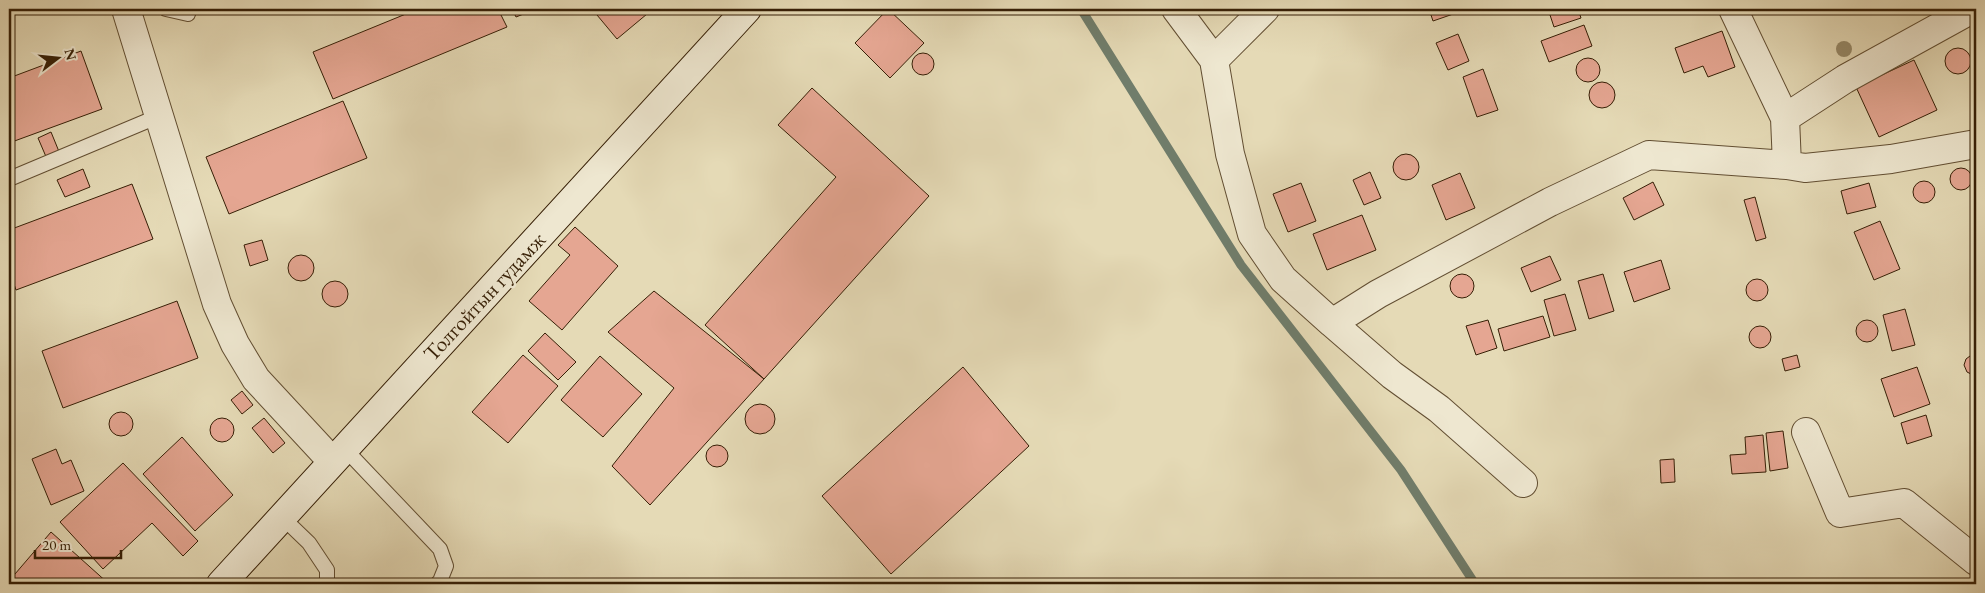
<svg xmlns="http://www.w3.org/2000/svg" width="1985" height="593" viewBox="0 0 1985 593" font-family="'EB Garamond',serif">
<rect width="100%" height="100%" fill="#e5dab6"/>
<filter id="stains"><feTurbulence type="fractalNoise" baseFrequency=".004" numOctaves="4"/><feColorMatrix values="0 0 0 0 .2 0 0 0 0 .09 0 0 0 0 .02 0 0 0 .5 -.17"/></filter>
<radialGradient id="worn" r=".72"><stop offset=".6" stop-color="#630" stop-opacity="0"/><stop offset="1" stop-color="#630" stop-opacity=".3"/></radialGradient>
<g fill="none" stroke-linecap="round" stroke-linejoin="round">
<!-- stream -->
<path stroke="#707d6b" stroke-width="9" d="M1081,9L1241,265L1401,470L1475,584"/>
</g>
<!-- building -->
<path fill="#e5a692" stroke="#361f06" d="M418,9H498L507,27L333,99L313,52Z
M512,9H536L516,17Z
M592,9H653L617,39Z
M888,9L924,43L890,78L855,43Z
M1429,9H1458L1459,12L1433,21Z
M1548,9H1578L1581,18L1554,27Z
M1584,25L1592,46L1549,62L1541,41Z
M1722,31L1735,67L1708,77L1703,66L1684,73L1675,48Z
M1458,34L1469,61L1448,70L1436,43Z
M1945 61a13 13 0 1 1 26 0a13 13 0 1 1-26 0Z
M81,51L102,109L9,143V78Z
M912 64a11 11 0 1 1 22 0a11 11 0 1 1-22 0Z
M1576 70a12 12 0 1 1 24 0a12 12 0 1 1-24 0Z
M1914,60L1937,110L1879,137L1856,87Z
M1483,69L1498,110L1477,117L1463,77Z
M1589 95a13 13 0 1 1 26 0a13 13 0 1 1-26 0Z
M812,88L929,196L764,379L705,325L836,177L778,125Z
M343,101L367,158L229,214L206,157Z
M51,132L60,154L47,159L38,138Z
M1393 167a13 13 0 1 1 26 0a13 13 0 1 1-26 0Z
M1950 179a11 11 0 1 1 22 0a11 11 0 1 1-22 0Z
M83,169L90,187L65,197L57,180Z
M1370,172L1381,198L1364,205L1353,180Z
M1460,173L1475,208L1446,220L1432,185Z
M1913 192a11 11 0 1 1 22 0a11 11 0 1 1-22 0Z
M1653,182L1664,205L1634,220L1623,198Z
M1301,183L1316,221L1288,232L1273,194Z
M1869,183L1876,207L1847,214L1841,191Z
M132,184L153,239L16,290L9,269V230Z
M1755,197L1766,238L1756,241L1744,200Z
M1362,215L1376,250L1327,270L1313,234Z
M1880,221L1900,269L1874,280L1854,232Z
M575,227L618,266L562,330L529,301L570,255L558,245Z
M262,240L268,260L250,266L244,245Z
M288 268a13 13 0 1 1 26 0a13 13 0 1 1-26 0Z
M1550,256L1561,280L1531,292L1521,268Z
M1661,260L1670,289L1634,302L1624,272Z
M1450 286a12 12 0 1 1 24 0a12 12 0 1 1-24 0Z
M1603,274L1614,311L1589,319L1578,281Z
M1746 290a11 11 0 1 1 22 0a11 11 0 1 1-22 0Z
M322 294a13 13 0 1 1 26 0a13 13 0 1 1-26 0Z
M654,291L764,379L650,505L612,466L674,388L608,332Z
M1565,294L1576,330L1554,336L1544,300Z
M177,301L198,358L63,408L42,351Z
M1905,309L1915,345L1892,351L1883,315Z
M1543,316L1550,337L1504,351L1498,329Z
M1488,320L1497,348L1476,355L1466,326Z
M1856 331a11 11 0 1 1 22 0a11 11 0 1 1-22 0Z
M1749 337a11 11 0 1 1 22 0a11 11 0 1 1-22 0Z
M545,333L576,362L558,380L528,351Z
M1974,353L1976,354V375H1973L1967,372L1964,365L1966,359Z
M523,355L558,386L508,443L472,412Z
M1797,355L1800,367L1785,371L1782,359Z
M600,356L642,394L603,437L561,400Z
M963,367L1029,446L891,574L822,496Z
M1917,367L1930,404L1894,417L1881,379Z
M242,391L253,405L242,414L231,400Z
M745 419a15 15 0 1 1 30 0a15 15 0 1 1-30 0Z
M109 424a12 12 0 1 1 24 0a12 12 0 1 1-24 0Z
M1926,415L1932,436L1907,444L1901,423Z
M264,418L285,443L273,453L252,428Z
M210 430a12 12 0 1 1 24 0a12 12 0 1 1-24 0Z
M1783,431L1788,468L1770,471L1766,433Z
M1763,435L1766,472L1732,474L1730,455L1746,454L1745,437Z
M182,437L233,495L195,531L143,474Z
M706 456a11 11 0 1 1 22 0a11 11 0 1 1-22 0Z
M56,449L62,464L71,460L84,491L51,505L32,459Z
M1674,459L1675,482L1661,483L1660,460Z
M123,463L198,541L183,556L152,523L103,569L60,522Z
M51,532L109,584H13L9,581Z"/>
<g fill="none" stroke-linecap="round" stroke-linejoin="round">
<!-- lane casing -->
<g stroke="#624e32" stroke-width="16">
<path id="lane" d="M166,9L188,14
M9,179L159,116
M344,448L440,549L446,566L440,581L437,584
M282,517L309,543L327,570V584"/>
</g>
<!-- street casing -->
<g stroke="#624e32" stroke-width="30">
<path id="street" d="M126,9L217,304L235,344L256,379L332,461
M1176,9L1214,60
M1265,9L1214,60L1230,154L1252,234L1283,279L1332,323L1378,294L1550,202L1649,155L1787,165L1805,168L1891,159L1976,144
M1733,9L1785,118
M1787,165L1785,118L1845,79L1972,9
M1332,323L1392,375L1439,409L1523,483
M1806,432L1840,513L1904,503L1976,561"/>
</g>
<!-- secondary casing -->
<g stroke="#361f06" stroke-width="30">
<path id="secondary" d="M221,584L747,9"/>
</g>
<!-- lane -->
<use href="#lane" stroke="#eee7d0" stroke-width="14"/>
<!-- street -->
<use href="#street" stroke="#eee7d0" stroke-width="28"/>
<!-- secondary -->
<use href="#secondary" stroke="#eee7d0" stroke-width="28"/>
</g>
<!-- trees -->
<circle fill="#968968" cx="1844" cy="49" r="8"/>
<g text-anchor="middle" stroke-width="5" stroke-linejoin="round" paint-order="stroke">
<!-- street labels -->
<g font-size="22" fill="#361f06" stroke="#eee7d0">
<text transform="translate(484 296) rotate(-47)" y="8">Толгойтын гудамж</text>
</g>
</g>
<!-- margin -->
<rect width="1985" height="593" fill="none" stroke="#e5dab6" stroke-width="30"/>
<rect x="10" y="10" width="1965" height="573" fill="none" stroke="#361f06" stroke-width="2.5"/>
<rect x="15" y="15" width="1955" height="563" fill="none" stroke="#361f06"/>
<!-- north arrow -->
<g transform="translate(58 58) rotate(74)" stroke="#eee7d0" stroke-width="4" paint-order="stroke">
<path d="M0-4L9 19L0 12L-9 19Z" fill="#361f06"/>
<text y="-8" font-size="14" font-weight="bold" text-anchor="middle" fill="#361f06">N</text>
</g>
<!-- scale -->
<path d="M35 550v8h86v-8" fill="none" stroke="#361f06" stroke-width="2.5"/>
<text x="42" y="550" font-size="15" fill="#361f06" stroke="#eee7d0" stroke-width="4" paint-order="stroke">20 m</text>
<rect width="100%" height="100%" filter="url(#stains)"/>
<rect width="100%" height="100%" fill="url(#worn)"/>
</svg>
